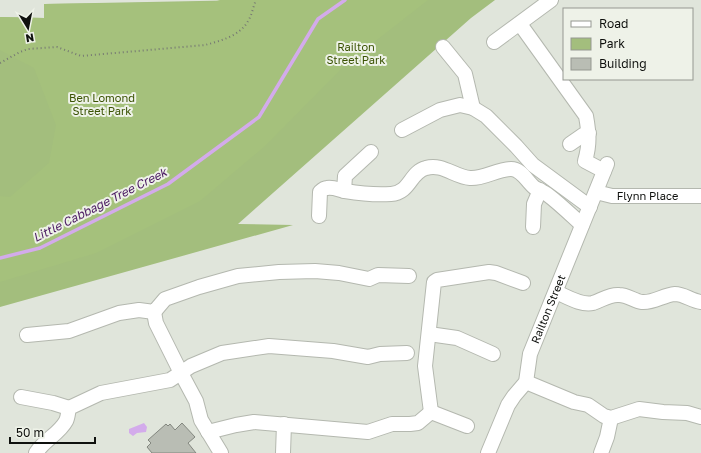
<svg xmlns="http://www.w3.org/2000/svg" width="701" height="453" viewBox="0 0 701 453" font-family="'Golos Text',sans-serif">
<rect width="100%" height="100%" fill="#e0e5db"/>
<!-- green -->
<path fill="#a3be7d" d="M251,0H495L471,18L238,224L293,225L0,307V17L44,18V4Z"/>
<!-- forest -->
<path fill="#a5c17c" d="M220,0H428L346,64L265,146L200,201L96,253L0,282V196L10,197L49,163L56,125L34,68L0,50V17L44,18V4L214,2Z"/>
<!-- water -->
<path fill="#d3abeb" d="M144,423L147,427L146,432L137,433L133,436L129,433V429Z"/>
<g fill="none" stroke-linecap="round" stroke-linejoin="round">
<!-- stream -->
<path stroke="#d3abeb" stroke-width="3.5" d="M0,258L40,248L168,184L259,117L318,19L345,0"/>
</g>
<!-- building -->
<path fill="#b9bdb4" stroke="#83877f" d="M182,423L195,437L188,443L196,453H152L147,447L151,443L148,440L166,424L168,426L170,424L175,430Z"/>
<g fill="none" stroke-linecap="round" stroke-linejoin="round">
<!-- minor casing -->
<g stroke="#b4b8af" stroke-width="16">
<g id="minor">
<path d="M520,24L586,116C589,133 590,144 585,161L604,171"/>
<path d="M494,42L551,0"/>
<path d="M443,47L465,74L473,108"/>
<path d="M402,130L440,110L460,105L473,108L486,116L516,146L533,165L590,207"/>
<path d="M570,144L583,135L589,133"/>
<path d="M344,191L345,176L371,152"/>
<path id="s1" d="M596,192L612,196H701"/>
<path d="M319,216L320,192C322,190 324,188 327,188C334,187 339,190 345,191C357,193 378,195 391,194C410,193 410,172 426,168C442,163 455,177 470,178C484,179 497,169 511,169C522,169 527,182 535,188C539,190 544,192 548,195C560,204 571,215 582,225"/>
<path d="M533,227L534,204L540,190"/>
<path d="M556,292C566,296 581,306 593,303C602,300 610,294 619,295C628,295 634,301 642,302C654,303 663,295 675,294C684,294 692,301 701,302"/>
<path d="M154,312L156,323L181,373L196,401L201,420L221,453"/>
<path d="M429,334L457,338L493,354"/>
<path d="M27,335L69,331L119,313L139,310L154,312L165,299L199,287L238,276L279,272L315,271L339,273L369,279L378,275L409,276"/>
<path d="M526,382L574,402L588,405L604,416L611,418L639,409L663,412L687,413L701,417"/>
<path d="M21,397L53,403L69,408"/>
<path d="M431,412L425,366L434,282L437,280L489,272L496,273L523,283"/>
<path d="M208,432L236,425L254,422L368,432L392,424H410L418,423L431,412L467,426"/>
<path d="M36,453C44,440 59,434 66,421C68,417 68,412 69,408L101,393L170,380L191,366L222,353L269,346L333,351L368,357L380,354L407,353"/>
<path d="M283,453L284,424"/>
<path id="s2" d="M488,453L508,405L514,396L526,382L530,354L607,164"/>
<path d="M601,453L607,437L611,418"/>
</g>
</g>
<!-- path -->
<path stroke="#767973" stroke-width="2" stroke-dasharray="1 3" stroke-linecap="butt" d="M0,63L20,52L28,49L57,47L81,56L205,45C220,41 240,36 248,21C252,15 253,7 256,0"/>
<!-- minor -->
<use href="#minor" stroke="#fff" stroke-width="14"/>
</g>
<g text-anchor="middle" stroke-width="4" stroke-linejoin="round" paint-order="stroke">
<!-- park labels -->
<g font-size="11" fill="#3b5304" stroke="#eef2e8">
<text x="356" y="51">Railton<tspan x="356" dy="13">Street Park</tspan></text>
<text x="102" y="102">Ben Lomond<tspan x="102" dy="13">Street Park</tspan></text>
</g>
<!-- street labels -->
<g font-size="11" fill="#0f110e" stroke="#eef2e8">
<text dy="4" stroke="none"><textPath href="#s1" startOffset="52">Flynn Place</textPath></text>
<text dy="4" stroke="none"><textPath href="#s2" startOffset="158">Railton Street</textPath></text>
</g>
<!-- water labels -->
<g font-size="12" font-style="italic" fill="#4a1962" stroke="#eef2e8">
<text transform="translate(100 205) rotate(-27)" y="4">Little Cabbage Tree Creek</text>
</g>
</g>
<!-- legend -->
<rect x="563" y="8" width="130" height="72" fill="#eef2e8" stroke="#959891"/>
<rect x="571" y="21" width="20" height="6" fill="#ffffff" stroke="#959891"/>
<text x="599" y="28" font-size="12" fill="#0f110e">Road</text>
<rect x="571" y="38" width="20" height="12" fill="#a3be7d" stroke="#959891"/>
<text x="599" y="48" font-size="12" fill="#0f110e">Park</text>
<rect x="571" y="58" width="20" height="12" fill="#b9bdb4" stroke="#959891"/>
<text x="599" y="68" font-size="12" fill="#0f110e">Building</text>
<!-- north arrow -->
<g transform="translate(28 28) rotate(170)" stroke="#eef2e8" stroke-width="3" paint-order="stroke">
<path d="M0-3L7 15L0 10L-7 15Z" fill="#0f110e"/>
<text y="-6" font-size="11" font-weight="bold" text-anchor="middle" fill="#0f110e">N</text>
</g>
<!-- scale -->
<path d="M10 437v6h85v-6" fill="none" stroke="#0f110e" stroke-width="2"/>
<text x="16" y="437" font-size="12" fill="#0f110e" stroke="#eef2e8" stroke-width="3" paint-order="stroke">50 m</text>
</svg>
